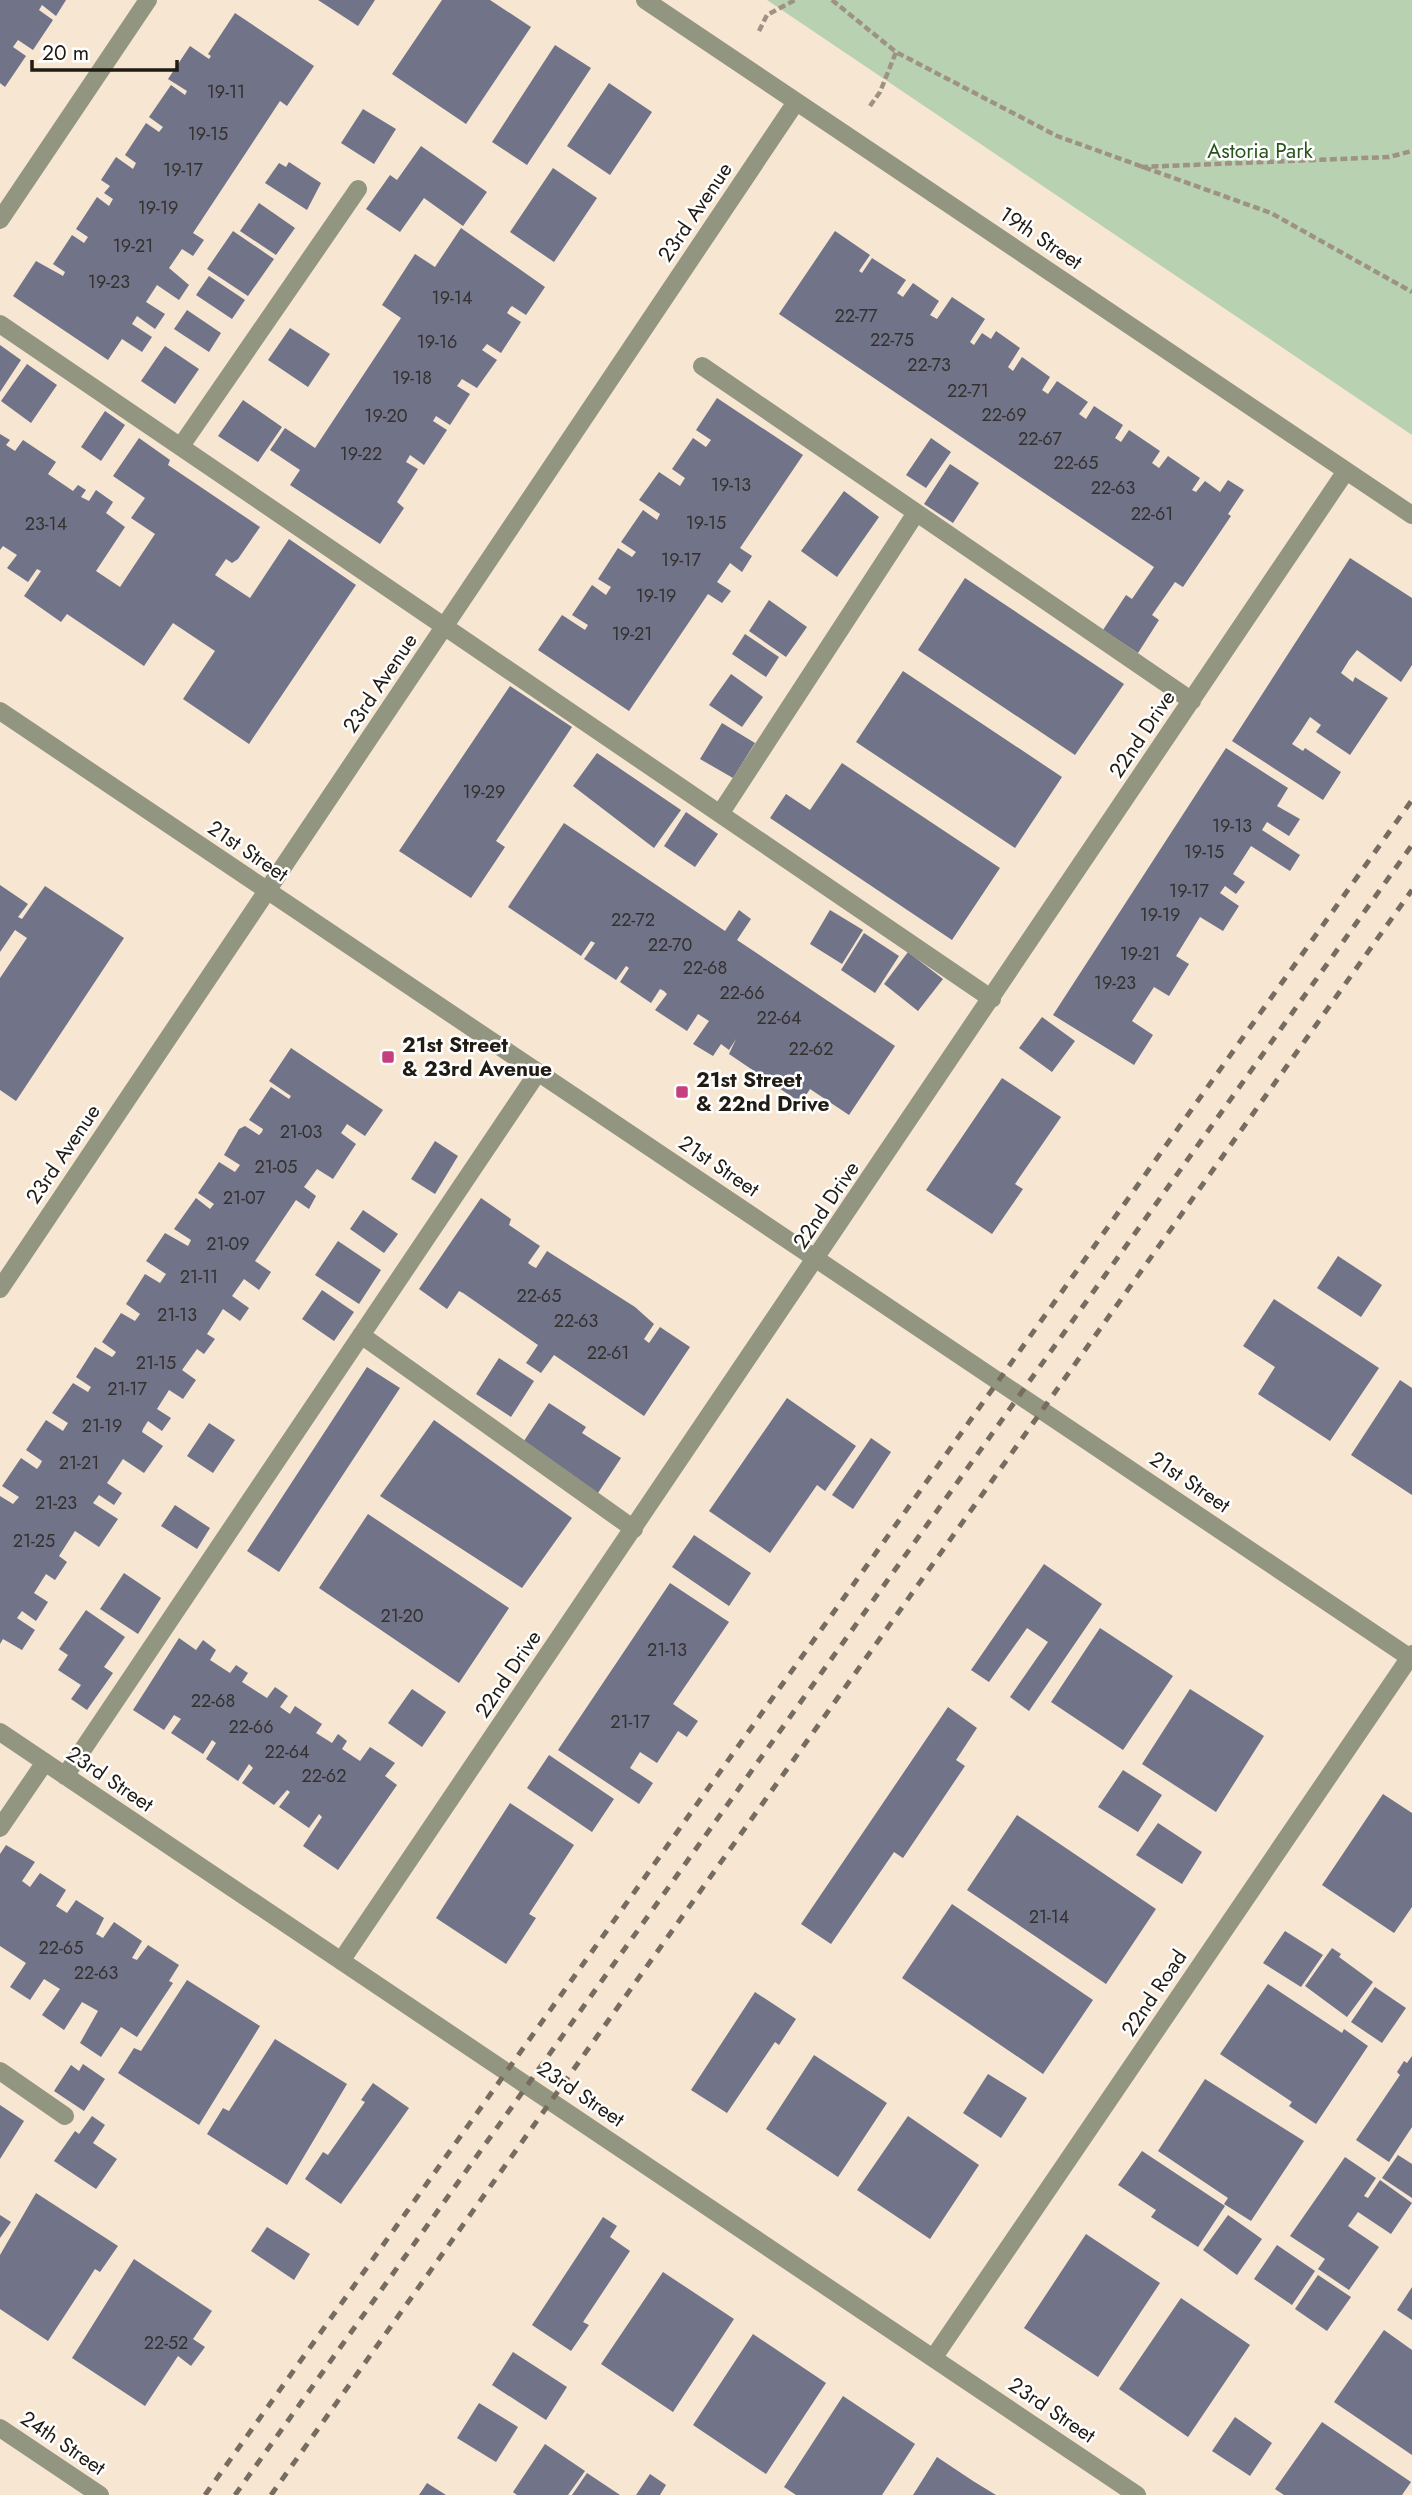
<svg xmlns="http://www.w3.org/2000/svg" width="1412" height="2495" viewBox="0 0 1412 2495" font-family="Jost,sans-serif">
<rect width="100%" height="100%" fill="#f6e6d2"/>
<!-- green -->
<path fill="#b8d2b1" d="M767,0H1412V435Z"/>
<!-- building -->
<path fill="#717388" d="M0,0H66L56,16L42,5L39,10L53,20L33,50L18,40L13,47L26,56L5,87L0,83Z
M318,0H375L358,26Z
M442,0H490L531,27L466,124L392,74Z
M235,13L314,66L287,106L280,101L193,233L204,240L193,256L182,249L169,268L189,285L179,300L157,285L146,302L165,314L155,329L137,316L132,324L152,337L142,352L122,339L108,360L13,296L36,261L63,276L65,272L53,264L72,235L84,243L88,237L76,229L97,197L109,206L113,199L104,193L110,186L101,180L116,157L133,169L136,163L125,155L146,123L159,132L163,127L149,117L171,85L185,95L187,91L168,79L190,46L209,59L211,56L208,54Z
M555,45L591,68L527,165L492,142Z
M609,83L652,112L610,175L567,146Z
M363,109L396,129L374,164L341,143Z
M421,146L487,192L463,226L424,198L400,232L366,209L390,175L397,180Z
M289,162L321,183L307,210L265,183L279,163L286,167Z
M553,168L597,198L554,262L510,232Z
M259,203L295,228L276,255L240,231Z
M461,228L545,287L526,315L512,306L510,308L507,313L521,322L501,353L487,344L482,350L497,360L477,388L462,379L457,386L470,394L450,425L436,416L433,421L447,430L424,465L410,455L406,462L418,469L397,502L404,508L380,544L290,485L300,470L270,450L285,428L315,448L401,318L382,305L415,254L435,267Z
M233,231L274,259L248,296L207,269Z
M835,231L870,255L859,271L862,273L872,258L906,280L897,293L903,297L913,283L939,301L930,315L937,319L952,297L985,319L970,342L974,345L982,333L991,339L996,331L1020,348L1008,367L1013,371L1022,357L1050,377L1042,390L1048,394L1057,381L1088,402L1079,414L1086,419L1094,406L1123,425L1115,438L1121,442L1129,430L1160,451L1152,463L1159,468L1168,456L1200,478L1192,490L1196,492L1205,481L1220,492L1228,480L1244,490L1228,514L1231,516L1183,587L1175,582L1152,615L1159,620L1138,653L1103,630L1126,595L1132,599L1154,567L779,314Z
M209,276L245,300L232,319L196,295Z
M187,310L221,333L209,352L174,329Z
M290,328L330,354L308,387L268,360Z
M0,345L21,360L0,392Z
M165,346L199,369L175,404L141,381Z
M27,364L57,385L31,423L1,401Z
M717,398L803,455L740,548L752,556L742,572L730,563L717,582L731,591L722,603L708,594L629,711L538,650L562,615L585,630L588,625L572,615L592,585L606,595L611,587L598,579L618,548L632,557L636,552L621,542L643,510L657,520L660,514L639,500L659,472L680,486L685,478L672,469L693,438L706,447L711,440L696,430Z
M243,400L282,427L258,462L218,436Z
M105,411L125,425L101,461L81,447Z
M0,434L10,440L6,445L15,451L23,440L56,462L48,474L73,491L78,485L86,490L81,497L89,501L96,490L113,502L106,513L125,527L96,571L120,587L155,534L131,518L145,498L113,476L139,438L170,460L168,465L260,527L238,559L232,563L226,559L215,575L250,598L289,539L356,585L249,744L183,699L215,651L173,623L144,666L67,614L61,622L24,596L41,571L37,569L28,582L7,568L17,555L3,546L0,550Z
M931,438L951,452L926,488L906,475Z
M950,464L979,483L953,523L924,504Z
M844,491L879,517L837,577L801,551Z
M1350,558L1412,598V665L1401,682L1357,650L1349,660L1341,673L1353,682L1355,677L1388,698L1350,755L1316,732L1321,725L1310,717L1299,734L1292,744L1303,751L1305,748L1341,772L1323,800L1232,741Z
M965,578L1124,684L1075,755L918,650Z
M769,600L807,627L786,657L749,631Z
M745,634L779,657L766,677L732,654Z
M903,671L1062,777L1015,848L856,742Z
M731,674L763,697L742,727L709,705Z
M510,686L572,727L496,841L505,847L471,898L399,851Z
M722,723L755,743L733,778L700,759Z
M1226,748L1288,788L1277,806L1300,819L1289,836L1267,822L1262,830L1300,855L1290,871L1251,846L1233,874L1245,882L1236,894L1225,886L1220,893L1239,906L1223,931L1200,917L1176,956L1189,964L1169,996L1154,987L1132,1021L1153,1035L1134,1065L1053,1015Z
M597,753L681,810L654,848L573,786Z
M842,763L1000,868L952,940L770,818L786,794L810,810Z
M686,812L718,834L695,867L664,846Z
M564,823L725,931L739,910L751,919L737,940L895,1046L849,1115L810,1089L801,1103L729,1054L736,1039L729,1050L721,1044L713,1056L693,1044L709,1021L698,1014L687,1031L655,1010L667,994L664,991L660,989L651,1003L620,982L629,968L626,966L616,980L584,959L595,943L591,941L581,956L508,907Z
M0,885L28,904L18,917L22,919L45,886L124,938L16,1101L0,1090V978L27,938L15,930L0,952Z
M830,910L863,930L842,964L810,944Z
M864,933L899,956L875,993L841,970Z
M908,952L943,979L918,1011L884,984Z
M1042,1017L1075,1041L1052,1072L1019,1048Z
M291,1048L383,1110L365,1136L347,1124L341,1133L356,1144L333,1179L317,1169L304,1187L316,1196L309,1209L296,1200L255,1261L271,1272L259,1290L244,1279L232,1296L249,1308L240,1321L223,1309L207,1334L215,1339L204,1354L197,1349L182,1370L196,1380L183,1399L169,1390L157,1409L171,1418L162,1431L148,1421L143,1429L142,1432L163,1446L144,1473L123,1459L107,1483L122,1493L114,1505L99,1495L93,1503L118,1519L99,1547L75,1531L59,1556L67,1562L55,1580L46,1574L34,1593L48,1602L36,1621L22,1611L17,1618L35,1630L22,1650L3,1639L0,1644V1496L13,1504L19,1497L2,1486L21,1458L37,1469L40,1465L42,1461L26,1450L46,1420L63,1431L68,1423L52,1413L73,1383L88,1392L91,1387L76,1377L95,1347L112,1357L114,1355L116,1352L102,1342L121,1313L135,1321L140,1314L126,1304L145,1274L160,1283L166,1274L146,1261L165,1233L188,1246L191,1240L174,1229L196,1198L210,1209L214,1204L198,1193L219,1162L235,1172L240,1165L224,1155L239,1129L245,1126L259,1135L262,1132L263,1129L249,1120L271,1087L289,1099L291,1096L269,1081Z
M1002,1078L1061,1117L1015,1184L1023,1189L992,1234L926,1190Z
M435,1141L458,1156L435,1194L411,1179Z
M481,1198L511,1219L509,1225L540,1246L528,1263L532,1266L536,1268L547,1251L635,1307L654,1324L644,1339L649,1343L660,1327L690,1347L644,1416L554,1355L541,1373L526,1363L538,1345L463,1293L459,1291L447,1309L419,1289Z
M363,1210L398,1234L384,1253L350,1229Z
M338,1241L381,1270L359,1304L315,1275Z
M1338,1256L1382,1285L1361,1317L1317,1288Z
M322,1290L354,1312L334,1341L302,1319Z
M1274,1299L1379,1368L1330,1441L1258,1394L1275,1367L1243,1346Z
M499,1358L534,1381L511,1417L476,1394Z
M367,1367L400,1388L279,1572L247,1551Z
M1400,1380L1412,1388V1495L1351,1455Z
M787,1398L856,1446L825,1491L817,1485L770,1553L709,1511Z
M549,1403L586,1427L582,1433L621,1458L596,1496L522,1444Z
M434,1420L572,1518L522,1588L380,1496Z
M209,1423L235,1440L213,1473L187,1456Z
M871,1438L891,1452L853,1509L832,1495Z
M175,1505L210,1528L197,1549L161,1526Z
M368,1514L509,1608L459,1683L319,1588Z
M694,1535L751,1573L729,1606L672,1567Z
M1044,1564L1102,1604L1029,1711L1010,1697L1048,1642L1027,1628L989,1682L971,1670Z
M124,1573L161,1598L138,1634L100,1609Z
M670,1583L729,1622L673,1704L698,1721L687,1737L678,1731L657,1763L640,1752L630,1768L653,1783L639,1804L558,1750Z
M86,1610L125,1637L104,1667L113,1673L87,1710L71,1699L81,1685L58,1670L68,1655L59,1649Z
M1100,1628L1173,1676L1123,1750L1051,1702Z
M179,1638L196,1650L203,1640L216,1650L210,1660L230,1673L236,1665L248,1673L242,1682L267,1698L275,1687L288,1696L280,1707L290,1714L295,1706L322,1724L316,1733L332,1743L338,1734L347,1741L342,1749L360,1761L370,1747L395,1763L385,1776L397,1785L338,1870L303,1846L322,1817L319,1814L309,1828L279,1807L290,1792L287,1790L274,1805L242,1783L253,1768L249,1764L238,1781L206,1759L216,1743L212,1740L203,1754L171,1733L181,1719L174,1715L164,1730L133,1710Z
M412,1689L446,1712L422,1747L388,1723Z
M1190,1689L1264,1736L1216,1812L1142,1764Z
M948,1707L977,1728L956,1760L965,1766L903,1858L894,1852L831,1944L801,1924Z
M549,1755L614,1799L592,1832L527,1788Z
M1123,1770L1162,1795L1138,1832L1098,1807Z
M1383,1794L1412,1813V1907L1394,1933L1322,1885Z
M510,1803L574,1845L529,1914L536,1918L506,1964L436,1918Z
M1017,1815L1156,1909L1106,1984L967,1890Z
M1158,1823L1202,1852L1182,1884L1136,1855Z
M6,1845L35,1862L22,1881L30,1887L40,1873L66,1890L56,1906L67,1913L76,1900L104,1918L96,1934L103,1938L114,1922L142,1941L132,1958L137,1960L148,1945L179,1965L169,1981L173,1983L137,2037L121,2027L101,2057L80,2043L98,2011L82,2002L64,2030L42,2015L60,1989L44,1979L30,2000L10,1987L26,1963L0,1946V1854Z
M952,1904L1093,2000L1043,2074L902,1978Z
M1285,1931L1323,1955L1301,1987L1263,1963Z
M1332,1948L1341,1954L1339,1957L1373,1982L1347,2017L1305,1986Z
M187,1980L260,2026L199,2125L118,2073L134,2048L141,2051Z
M1268,1984L1342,2033L1344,2029L1368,2046L1316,2124L1289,2106L1292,2102L1220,2054Z
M1375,1987L1406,2008L1382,2043L1351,2022Z
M755,1992L796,2019L779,2045L775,2042L727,2113L691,2090Z
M275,2039L347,2084L287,2185L207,2134L223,2108L229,2111Z
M814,2055L887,2103L838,2177L766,2129Z
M1412,2056V2127L1389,2162L1356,2140L1400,2075L1397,2072L1404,2061L1407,2063Z
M83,2064L105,2079L84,2111L54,2091L71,2065L79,2071Z
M988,2074L1027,2098L1001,2138L963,2113Z
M1205,2079L1304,2141L1251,2221L1224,2204L1228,2198L1158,2151Z
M373,2083L409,2108L341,2204L305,2179L323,2152L328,2155L365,2102L361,2100Z
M0,2105L24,2121L0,2159Z
M92,2116L105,2125L93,2143L117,2159L96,2189L54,2161L75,2131L79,2134Z
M908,2116L979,2165L930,2239L857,2190Z
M1142,2151L1225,2206L1198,2247L1151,2217L1156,2210L1118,2185Z
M1398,2155L1412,2164V2198L1382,2178Z
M1345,2157L1376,2178L1364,2196L1368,2198L1380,2180L1412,2203L1391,2234L1358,2212L1348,2226L1379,2247L1349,2290L1318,2269L1325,2259L1290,2236Z
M36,2193L118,2246L100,2272L95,2269L48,2341L0,2309V2255Z
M0,2215L11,2222L0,2238Z
M1228,2215L1262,2239L1237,2275L1203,2250Z
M603,2217L617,2226L610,2237L630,2251L583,2322L589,2325L571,2351L532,2325Z
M267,2227L310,2254L294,2280L251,2251Z
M1086,2234L1160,2283L1098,2377L1024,2328Z
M1277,2245L1315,2271L1292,2305L1254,2279Z
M134,2259L212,2311L193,2339L205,2347L191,2366L178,2356L145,2406L72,2358Z
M663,2272L734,2319L673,2412L601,2364Z
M1318,2275L1351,2297L1327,2331L1295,2309Z
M1412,2287V2320L1397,2310Z
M1181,2298L1250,2345L1188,2437L1119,2389Z
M1384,2330L1412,2350V2455L1334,2402Z
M753,2334L826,2383L766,2474L693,2425Z
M513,2352L567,2387L546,2420L492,2385Z
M843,2396L915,2444L882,2495H796L784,2487Z
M479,2403L518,2427L496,2462L457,2438Z
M1235,2417L1272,2443L1250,2476L1212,2451Z
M1322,2422L1411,2482L1402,2495H1284L1275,2489Z
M545,2444L585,2471L568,2495H517L513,2492Z
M937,2457L973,2481L996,2495H913Z
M587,2473L620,2495H572Z
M650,2474L666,2485L660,2495H636Z
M427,2483L446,2495H419Z"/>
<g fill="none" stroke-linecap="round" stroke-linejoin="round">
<!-- path -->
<path stroke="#9e9283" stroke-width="4.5" stroke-dasharray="7 3.5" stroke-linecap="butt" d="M832,0L896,52L1057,136L1271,213L1412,292
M759,31L767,15L795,0
M870,106L880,92L896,52
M1141,167L1389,157L1412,151"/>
<!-- minor -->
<path stroke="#929681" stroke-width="18" d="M645,0L1412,515
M0,220L148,0
M0,324L992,999
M702,366L1192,701
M181,446L358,189
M0,711L1412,1659
M720,814L916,513
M0,1289L796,102
M361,1335L634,1529
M0,1732L1137,2495
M65,1776L538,1072
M0,1828L45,1762
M341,1961L1346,471
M0,2071L65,2116
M934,2357L1412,1654
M0,2428L100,2495"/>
<!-- rail -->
<path stroke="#766d60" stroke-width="5" stroke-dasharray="9 9" stroke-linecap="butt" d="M205,2495L1412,800
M235,2495L1412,845
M271,2495L1412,890"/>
</g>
<!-- markers -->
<g fill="#c53e7e" stroke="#fff" stroke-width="2.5">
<rect x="381" y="1050" width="14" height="14" rx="3.5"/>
<rect x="675" y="1085" width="14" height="14" rx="3.5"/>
</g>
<g text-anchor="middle" stroke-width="5" stroke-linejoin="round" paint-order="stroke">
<!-- number labels -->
<g font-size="18" fill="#343130">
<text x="226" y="98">19-11</text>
<text x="208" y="140">19-15</text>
<text x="183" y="176">19-17</text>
<text x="158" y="214">19-19</text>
<text x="133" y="252">19-21</text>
<text x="109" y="288">19-23</text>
<text x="452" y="304">19-14</text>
<text x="856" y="322">22-77</text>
<text x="892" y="346">22-75</text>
<text x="437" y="348">19-16</text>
<text x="929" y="371">22-73</text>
<text x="412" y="384">19-18</text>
<text x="968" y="397">22-71</text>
<text x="1004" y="421">22-69</text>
<text x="386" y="422">19-20</text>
<text x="1040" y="445">22-67</text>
<text x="361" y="460">19-22</text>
<text x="1076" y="469">22-65</text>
<text x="731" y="491">19-13</text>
<text x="1113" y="494">22-63</text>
<text x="1152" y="520">22-61</text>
<text x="706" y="529">19-15</text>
<text x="46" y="530">23-14</text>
<text x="681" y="566">19-17</text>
<text x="656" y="602">19-19</text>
<text x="632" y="640">19-21</text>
<text x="484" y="798">19-29</text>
<text x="1232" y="832">19-13</text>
<text x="1204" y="858">19-15</text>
<text x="1189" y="897">19-17</text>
<text x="1160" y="921">19-19</text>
<text x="633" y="926">22-72</text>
<text x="670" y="951">22-70</text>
<text x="1140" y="960">19-21</text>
<text x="705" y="974">22-68</text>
<text x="1115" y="989">19-23</text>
<text x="742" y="999">22-66</text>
<text x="779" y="1024">22-64</text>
<text x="811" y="1055">22-62</text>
<text x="301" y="1138">21-03</text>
<text x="276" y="1173">21-05</text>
<text x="244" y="1204">21-07</text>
<text x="228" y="1250">21-09</text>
<text x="199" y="1283">21-11</text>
<text x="539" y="1302">22-65</text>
<text x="177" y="1321">21-13</text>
<text x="576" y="1327">22-63</text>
<text x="608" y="1359">22-61</text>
<text x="156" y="1369">21-15</text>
<text x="127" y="1395">21-17</text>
<text x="102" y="1432">21-19</text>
<text x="79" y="1469">21-21</text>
<text x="56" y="1509">21-23</text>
<text x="34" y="1547">21-25</text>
<text x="402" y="1622">21-20</text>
<text x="667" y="1656">21-13</text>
<text x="213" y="1707">22-68</text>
<text x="630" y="1728">21-17</text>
<text x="251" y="1733">22-66</text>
<text x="287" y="1758">22-64</text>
<text x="324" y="1782">22-62</text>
<text x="1049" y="1923">21-14</text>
<text x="61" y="1954">22-65</text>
<text x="96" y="1979">22-63</text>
<text x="166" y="2349">22-52</text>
</g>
<!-- park labels -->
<g font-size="21" fill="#28541c" stroke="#fff">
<text x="1260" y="158">Astoria Park</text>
</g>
<!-- street labels -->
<g font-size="21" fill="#201b13" stroke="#fff">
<text transform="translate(695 212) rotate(-56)" y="7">23rd Avenue</text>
<text transform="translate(1041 238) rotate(34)" y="7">19th Street</text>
<text transform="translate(380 683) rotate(-56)" y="7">23rd Avenue</text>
<text transform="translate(1142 734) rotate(-56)" y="7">22nd Drive</text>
<text transform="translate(248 851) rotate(34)" y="7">21st Street</text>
<text transform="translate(63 1154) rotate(-56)" y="7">23rd Avenue</text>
<text transform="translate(719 1166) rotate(34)" y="7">21st Street</text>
<text transform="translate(826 1205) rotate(-56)" y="7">22nd Drive</text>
<text transform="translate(1190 1482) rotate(34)" y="7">21st Street</text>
<text transform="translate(508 1674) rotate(-56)" y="7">22nd Drive</text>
<text transform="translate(110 1779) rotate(34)" y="7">23rd Street</text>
<text transform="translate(1154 1993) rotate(-56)" y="7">22nd Road</text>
<text transform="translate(581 2094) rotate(34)" y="7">23rd Street</text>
<text transform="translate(1052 2410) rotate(34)" y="7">23rd Street</text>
<text transform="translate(63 2443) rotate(34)" y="7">24th Street</text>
</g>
<!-- poi labels -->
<g font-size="21" font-weight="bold" fill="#201b13" stroke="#fff" text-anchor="start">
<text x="402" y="1052">21st Street<tspan x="402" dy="24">&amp; 23rd Avenue</tspan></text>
<text x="696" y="1087">21st Street<tspan x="696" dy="24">&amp; 22nd Drive</tspan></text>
</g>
</g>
<!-- scale -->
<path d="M32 60v10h145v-10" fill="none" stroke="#201b13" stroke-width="3.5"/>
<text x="42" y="60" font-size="21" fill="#201b13" stroke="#ffffff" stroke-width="5" paint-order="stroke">20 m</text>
</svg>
